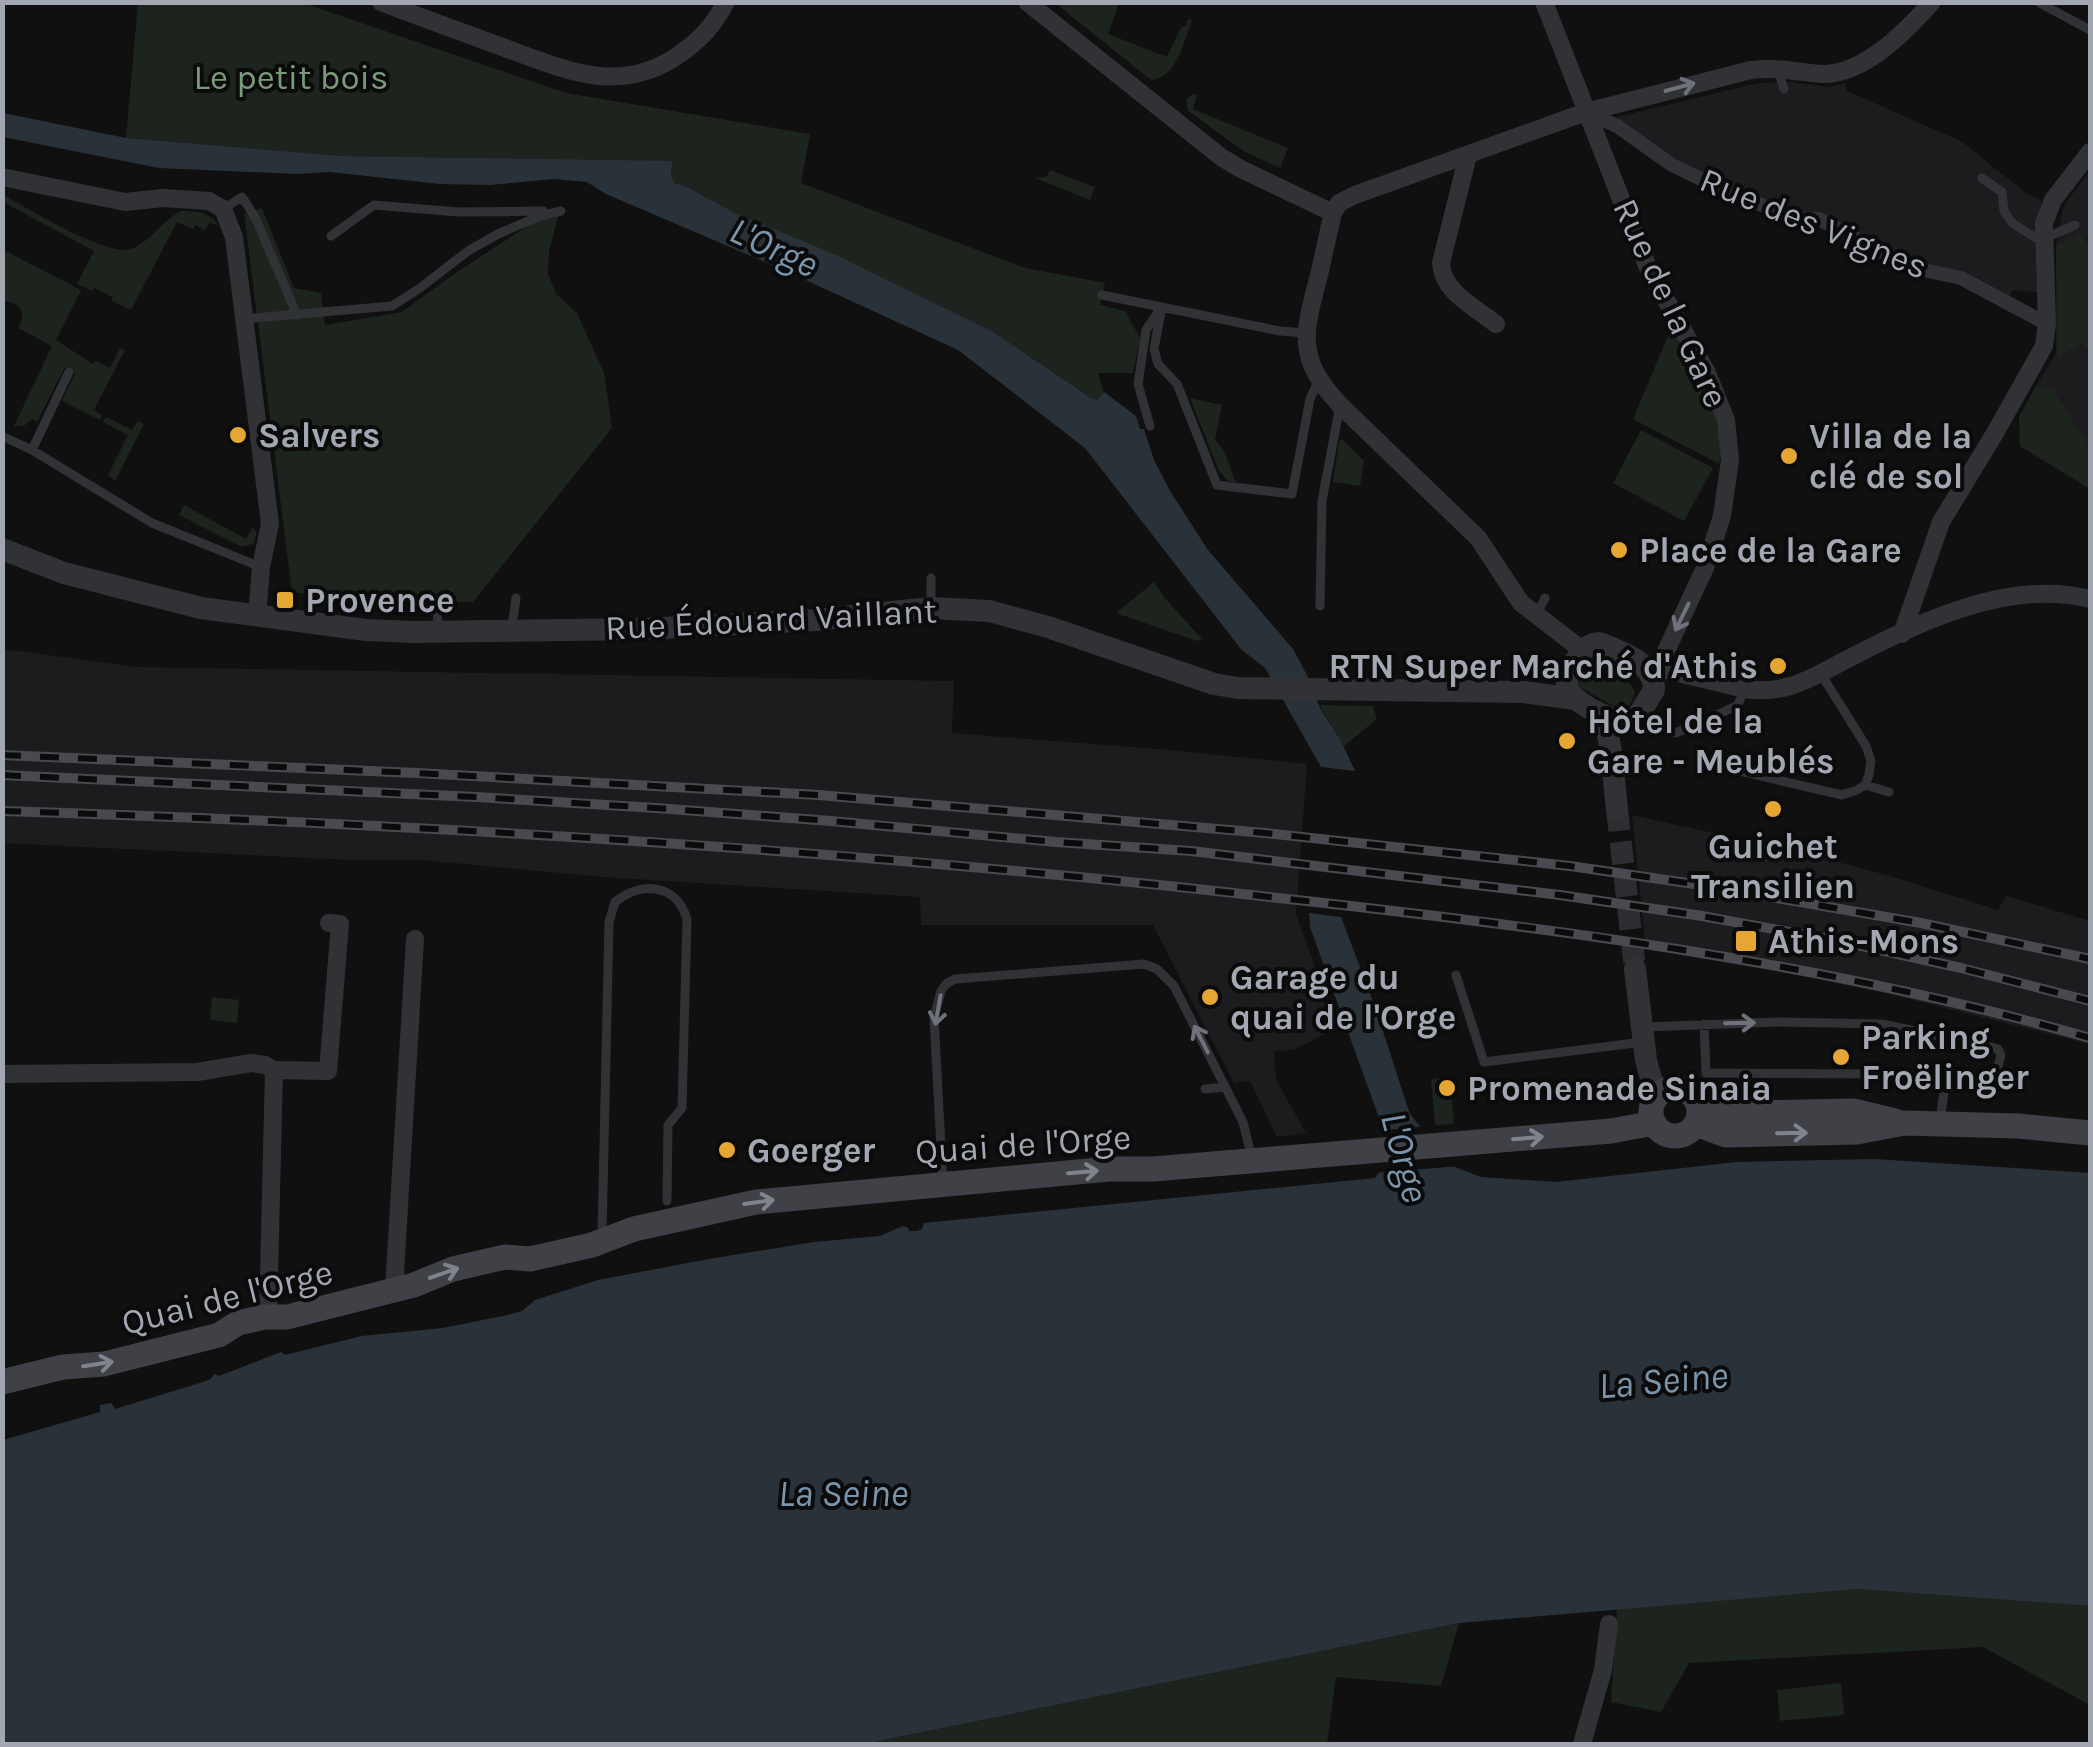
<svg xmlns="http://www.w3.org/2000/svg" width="2093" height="1747" viewBox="0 0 2093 1747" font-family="Karla,sans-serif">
<rect width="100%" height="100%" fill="#101011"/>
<!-- built -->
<path fill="#1c1c1e" d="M1792,82L1829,87L1845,83L1847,91L1961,141L2027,194L2042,201L2039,216L2037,292L2013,290L2008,301L1915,265L1684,168L1618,122L1617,117L1758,83Z
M2090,170V489L2020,446L2019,417L2036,386L2056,353V246L2063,207Z
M3,649L138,667L954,681L952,733L1169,750L1307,764L1296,914L1334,1020L1331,1030L1304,1045L1293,1050L1274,1051L1276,1080L1306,1133L1277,1137L1250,1081L1234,1083L1153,925H921L920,897L603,877L422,860H351L3,843Z
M1632,815L1805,853L1890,876L1998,910L2006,896L2090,921V1044L1885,993L1802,976L1646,949Z"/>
<!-- green -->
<path fill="#1d231d" d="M138,3H303L566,93L810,134L801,183L1025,268L1105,283L1100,305L1125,311L1140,338L1133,373H1098C1100,382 1108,393 1098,400L1091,398L995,333L737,214L685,186L674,183L671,174L673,162L342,156L126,138Z
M1055,3H1119L1108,34L1167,57L1181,27L1186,26L1188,19L1192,20C1184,41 1177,78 1151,80Z
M1193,94H1197L1193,109L1288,148L1280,168L1245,152L1187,110V99Z
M1050,170L1095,187L1090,200L1035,178L1046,177Z
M3,195C28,208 106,257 131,249C150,242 162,221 181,211C195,211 211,212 218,226L210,222L205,230L195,225L193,229L177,222L131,310L111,300L113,297L94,288L92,291L77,284L94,251L3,202Z
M262,208L294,288L321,293L325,325L402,312L454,274L523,229L542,218L559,213L549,251L548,274L556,294L577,313L604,373L612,428L473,602L370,604L292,592L244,213Z
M2080,233L2090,249V353L2082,343L2058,357L2056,246Z
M2,249L81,290L56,340L93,364L96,361L110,368L120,348L125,350L94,410L102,415L100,420L62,401L75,373L65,367L37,422L32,419L24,426H14L52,346L18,328L22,319V311L17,305L3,300Z
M1673,324L1695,364L1694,375L1698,385L1707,393L1714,409L1722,449L1719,464L1633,419Z
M2035,387L2053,389L2090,448V489L2020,446L2019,417Z
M1190,398L1222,405L1215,440C1228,453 1228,465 1236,482L1228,481L1219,471Z
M106,417L132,430L138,421L144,424L115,481L108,475L128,435L103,422Z
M1641,430L1713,468L1684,521L1613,483Z
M1342,439L1364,461L1360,486L1333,482L1339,442Z
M184,505L246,539L253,527L257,533L253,544L242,547L179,515Z
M1154,582L1164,597L1202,639L1197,641L1116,613Z
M1590,663C1606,666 1629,677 1635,692L1630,705L1621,708L1615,707L1580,687C1574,676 1579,669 1590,663Z
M1319,705L1373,706L1377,719L1344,746Z
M212,997L239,1000L237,1023L210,1020Z
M1450,1077L1454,1124L1435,1125L1431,1079Z
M1858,1589L2090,1606V1705L1983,1647L1689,1663L1661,1712L1611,1702L1617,1609Z
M1459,1623L1441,1686L1336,1677L1327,1744H864Z
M1841,1683L1844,1715L1780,1721L1777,1690Z"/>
<!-- water -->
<path fill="#2a3239" d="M3,113L126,138L342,156L673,161L671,173L674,183L685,186L737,214L834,254L995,333L1091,398L1098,400L1104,392L1136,416L1140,429H1144L1154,460L1170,491L1208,550L1293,649L1307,675L1320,708L1341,741L1355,771L1321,767L1265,668L1241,649L1085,448L958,350L786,271L606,194L587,182L554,179L490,185L440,184L330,172L298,174L159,168L3,137Z
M1309,913L1341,917L1375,1007L1410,1114L1452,1166L1481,1177L1556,1182L1737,1162L1874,1159L2090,1173V1606L1858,1589L1459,1623L864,1744H3V1440L100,1412V1405L111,1403L115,1409L203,1382L211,1379L214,1374L219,1376L281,1352L285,1355L362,1336L443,1328L503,1316L522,1311L535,1300L598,1280L709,1259L814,1242L880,1236L903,1226L908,1228L909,1231H917L922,1229L924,1223L1375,1178L1379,1172L1382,1126L1310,927Z"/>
<!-- pier -->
<path fill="#101011" d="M1425,1126L1435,1142L1454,1162L1461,1166L1373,1173L1377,1131Z"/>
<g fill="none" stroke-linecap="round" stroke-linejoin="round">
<!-- tertiary-tunnel -->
<path stroke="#2d2e31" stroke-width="22" stroke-dasharray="22 11" stroke-linecap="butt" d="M1617,809L1635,969"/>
<!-- service -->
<path stroke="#313236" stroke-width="9" d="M2038,2L2090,30
M1778,70L1784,89
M1982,178L2002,192L2004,211L2012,223L2036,238H2045L2075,225
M223,209L242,197L255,217L297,315
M331,236L374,205L458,212L543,211
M1102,295L1280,331L1305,333
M1162,307L1154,349L1158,364L1177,384L1217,485L1292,494L1310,399L1319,380
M243,319L392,306L420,288L468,251L498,234L540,216L561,211
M1150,426L1138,384L1146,330L1160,309
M2,436L32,450L152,523L261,567
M32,450L69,372
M931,578V606
M437,604L438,629
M1320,606L1322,501L1340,405
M1536,616L1545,598
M512,627L516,598
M1641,715L1675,733L1689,728L1738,705L1744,689
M1718,766L1842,795L1857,790L1865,785L1869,775L1871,761L1866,746L1821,674
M1865,785L1889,792
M1456,975L1484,1062L1643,1042
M1645,1027L1778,1022L1882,1024L1991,1047L1998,1049L2001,1055L1996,1074L1981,1081L1897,1074L1706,1073L1704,1024
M1205,1089L1225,1087
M1940,1120L1946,1078
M943,1184L934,1018L941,991L946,984L955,979L1144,964L1157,969L1174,986L1243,1122L1252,1158
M602,1235L609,922L615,902C641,881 676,883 687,919L682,1108L668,1125L667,1201"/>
<!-- pedestrian -->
<path stroke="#313236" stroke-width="14" d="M1586,112L1617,126L1672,165L1701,179L1792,218L1819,219L1910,267L1961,278L2047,324"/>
<!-- minor -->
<path stroke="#313236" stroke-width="18" d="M381,2C420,17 459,31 497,45C561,68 618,98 680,54C702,38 713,26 726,2
M1027,2L1221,157L1241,169L1333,213
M1544,2L1648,268L1707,373L1726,420L1730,460L1722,516L1705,568L1659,666
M1468,155L1441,263C1442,292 1475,307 1496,324
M2,177L125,202L163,198L209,201L223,209L234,237L270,524L261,567L257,616
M1902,634L1941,522L1995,433L2044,346L2047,324L2044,223L2053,200L2090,152
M1582,650L1521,603L1478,538L1340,405C1295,357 1304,333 1319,275C1324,254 1328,233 1333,213L1339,203L1355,195L1586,112L1751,70C1779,67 1796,72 1822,74C1864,75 1906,31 1932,2
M1649,666L1745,689C1788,695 1810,678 1846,660C1916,623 2010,578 2090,599
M2,1074L197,1072L251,1063L265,1065L274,1070L328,1071L340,924L329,923
M394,1290L415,939
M268,1317L274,1070
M1582,1744L1603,1670L1609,1624"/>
<!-- tertiary -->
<path stroke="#313236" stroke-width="22" d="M2,549L64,573L201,608L366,630L414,632L642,629L816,620L931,608L989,611L1048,627L1214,684L1238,688L1523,692L1576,699
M1599,643C1621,651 1655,663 1654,690C1648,698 1643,711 1635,718C1621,728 1577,705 1569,691C1566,685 1567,682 1567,675C1576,661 1581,645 1599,643Z
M1604,715L1611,751L1617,809
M1635,969L1646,1060L1656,1097"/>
<!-- secondary -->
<path stroke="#3f4146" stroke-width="25" d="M1651 1112a24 24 0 1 1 48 0a24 24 0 1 1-48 0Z
M1699,1114L1853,1111L1895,1121
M1696,1124L1726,1135L1857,1132L1904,1123L2018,1126L2090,1133
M2,1382L63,1367L104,1364L219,1335L238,1323L264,1317H287L414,1285L453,1269L505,1257L530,1259L592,1245L634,1229L756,1202L1109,1169H1153L1611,1131L1654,1123"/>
<!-- rail casing -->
<g stroke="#484a4f" stroke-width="10">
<path id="rail" d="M2,755L417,773L819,795L1265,833L1570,866L1701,885L1921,923L2090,959
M2,775L476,797L656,808L831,821L1056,842L1191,851L1560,895L1702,916L1839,941L1961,968L2090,1001
M2,811C429,824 855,850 1279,898C1552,928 1826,962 2090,1038"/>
</g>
<!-- rail -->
<use href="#rail" stroke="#0b0b0c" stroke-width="6" stroke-dasharray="19" stroke-linecap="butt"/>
</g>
<!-- one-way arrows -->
<defs><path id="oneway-shaft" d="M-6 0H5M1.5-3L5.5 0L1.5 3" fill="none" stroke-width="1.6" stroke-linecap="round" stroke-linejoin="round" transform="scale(2.5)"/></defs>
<g stroke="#6f727a">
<use href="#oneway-shaft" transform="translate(1680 87) rotate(-15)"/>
<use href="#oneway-shaft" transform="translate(1682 617) rotate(116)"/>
<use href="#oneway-shaft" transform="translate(938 1010) rotate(100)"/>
<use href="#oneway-shaft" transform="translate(1740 1023) rotate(-1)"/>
<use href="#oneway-shaft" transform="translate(1201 1039) rotate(-117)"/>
</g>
<g stroke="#7f838c">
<use href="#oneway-shaft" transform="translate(1792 1133) rotate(-1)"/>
<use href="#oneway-shaft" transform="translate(1528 1138) rotate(-5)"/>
<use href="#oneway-shaft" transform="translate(1083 1172) rotate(-5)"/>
<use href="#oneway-shaft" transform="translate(759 1202) rotate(-8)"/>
<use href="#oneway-shaft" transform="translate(444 1273) rotate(-19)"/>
<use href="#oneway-shaft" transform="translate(98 1364) rotate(-9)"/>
</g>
<!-- markers -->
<g fill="#e5a634" stroke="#0b0b0c" stroke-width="4">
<circle cx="238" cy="435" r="10"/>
<circle cx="1789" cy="456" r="10"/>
<circle cx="1619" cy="550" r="10"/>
<rect x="275" y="590" width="20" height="20" rx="5"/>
<circle cx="1778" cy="666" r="10"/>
<circle cx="1567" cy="741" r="10"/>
<circle cx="1773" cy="809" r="10"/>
<rect x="1734" y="929" width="24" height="24" rx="5"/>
<circle cx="1210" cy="997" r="10"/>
<circle cx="1841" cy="1057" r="10"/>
<circle cx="1447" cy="1088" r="10"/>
<circle cx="727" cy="1150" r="10"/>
</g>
<g text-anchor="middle" stroke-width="8" stroke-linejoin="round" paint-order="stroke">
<!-- park labels -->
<g font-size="35" fill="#7a9b7b" stroke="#0b0b0c">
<text x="291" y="89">Le petit bois</text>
</g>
<!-- street labels -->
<g font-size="35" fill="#a2a7b1" stroke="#0b0b0c">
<text transform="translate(1814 223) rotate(22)" y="12">Rue des Vignes</text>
<text transform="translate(1671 303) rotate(65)" y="12">Rue de la Gare</text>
<text transform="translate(771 619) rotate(-3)" y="12">Rue Édouard Vaillant</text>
<text transform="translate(1023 1144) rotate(-4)" y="12">Quai de l'Orge</text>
<text transform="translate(227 1297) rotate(-14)" y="12">Quai de l'Orge</text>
</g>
<!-- poi labels -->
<g font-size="35" font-weight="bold" fill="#a2a7b1" stroke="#0b0b0c" text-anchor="start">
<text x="258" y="447">Salvers</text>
<text x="1809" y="448">Villa de la<tspan x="1809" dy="40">clé de sol</tspan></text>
<text x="1639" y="562">Place de la Gare</text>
<text x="305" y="612">Provence</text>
<text x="1758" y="678" text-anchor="end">RTN Super Marché d'Athis</text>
<text x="1587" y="733">Hôtel de la<tspan x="1587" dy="40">Gare - Meublés</tspan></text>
<text x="1773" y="858" text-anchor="middle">Guichet<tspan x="1773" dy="40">Transilien</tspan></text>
<text x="1768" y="953">Athis-Mons</text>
<text x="1230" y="989">Garage du<tspan x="1230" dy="40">quai de l'Orge</tspan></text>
<text x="1861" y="1049">Parking<tspan x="1861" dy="40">Froëlinger</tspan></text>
<text x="1467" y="1100">Promenade Sinaia</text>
<text x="747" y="1162">Goerger</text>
</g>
<!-- water labels -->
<g font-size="38" font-style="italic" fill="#7a95ab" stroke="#0b0b0c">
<text transform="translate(774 247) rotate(25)" y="13">L'Orge</text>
<text transform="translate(1405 1157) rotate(75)" y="13">L'Orge</text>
<text transform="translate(1663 1380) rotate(-5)" y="13">La Seine</text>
<text x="843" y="1506">La Seine</text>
</g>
</g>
<!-- border -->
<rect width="2093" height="1747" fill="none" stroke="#a2a7b1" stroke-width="10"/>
</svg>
